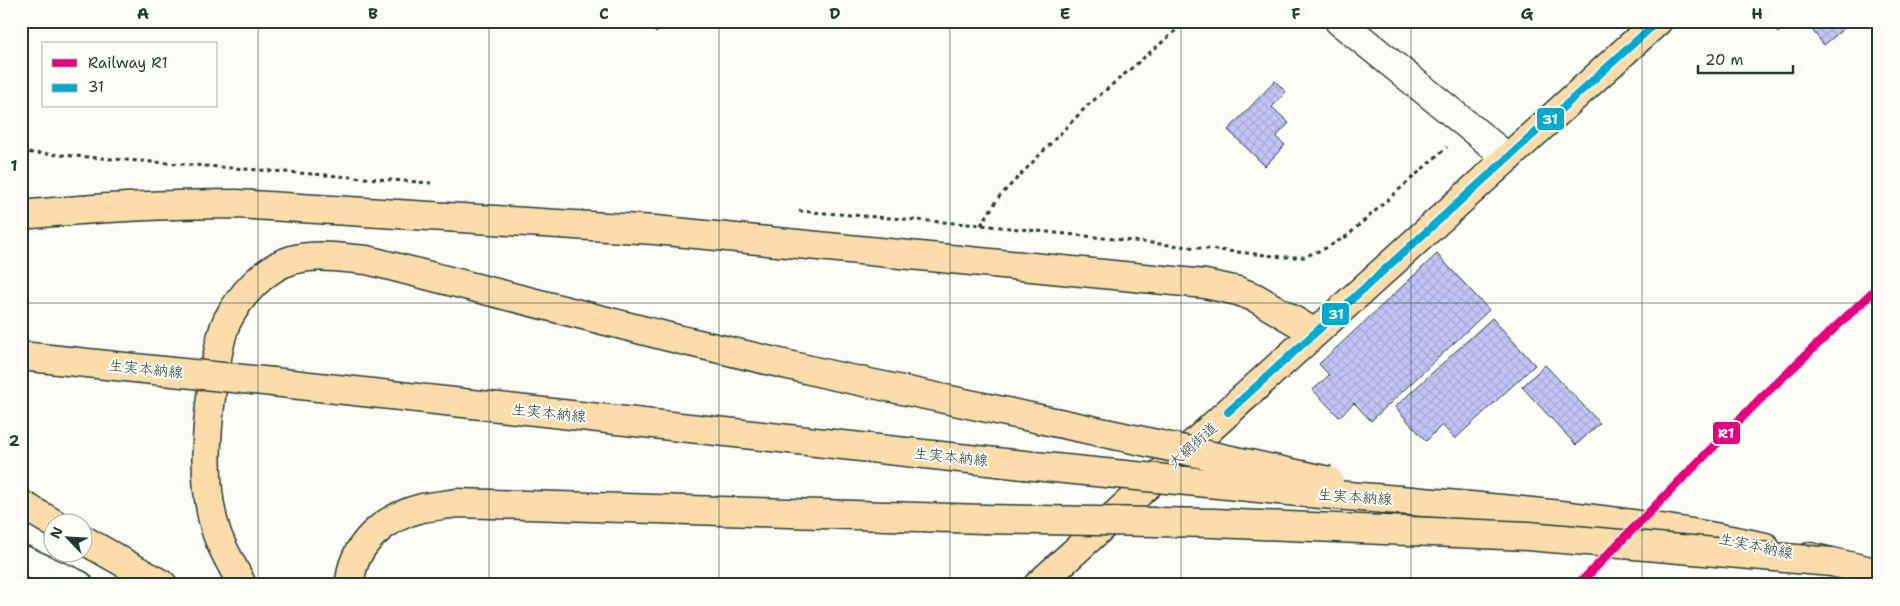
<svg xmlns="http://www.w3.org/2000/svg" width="1900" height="606" viewBox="0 0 1900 606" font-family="'Shantell Sans','Klee One',sans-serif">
<defs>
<pattern id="building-cross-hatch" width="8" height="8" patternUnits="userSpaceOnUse" patternTransform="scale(1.25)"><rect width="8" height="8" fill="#c5c4f7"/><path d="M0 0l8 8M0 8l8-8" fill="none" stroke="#a9a9d4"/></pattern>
</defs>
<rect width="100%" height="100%" fill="#fdfcf7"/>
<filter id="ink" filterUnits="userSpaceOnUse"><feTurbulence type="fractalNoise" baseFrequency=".02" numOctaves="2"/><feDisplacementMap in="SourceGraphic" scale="10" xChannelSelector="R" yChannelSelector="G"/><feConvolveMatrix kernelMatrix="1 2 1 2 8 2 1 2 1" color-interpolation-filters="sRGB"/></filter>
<g filter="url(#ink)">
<!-- building -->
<path fill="url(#building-cross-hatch)" stroke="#1f3d34" d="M644,21H669L656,33Z
M1769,21H1792L1778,33Z
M1805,21H1853L1824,45Z
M1275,81L1286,92L1272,107L1289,123L1276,137L1285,145L1265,166L1228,130Z
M1437,254L1489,310L1371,421L1354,403L1339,417L1313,390L1329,375L1319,364Z
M1492,318L1535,365L1455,439L1442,425L1426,441L1395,407Z
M1545,365L1600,423L1576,445L1522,387Z"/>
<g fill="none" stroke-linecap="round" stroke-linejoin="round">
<!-- minor casing -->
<g stroke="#1f3d34" stroke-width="31">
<path id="minor" d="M1339,21L1508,158
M21,559L79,585"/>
</g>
<!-- primary casing -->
<g stroke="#1f3d34" stroke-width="31">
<path id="primary" d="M21,215C93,208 165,204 237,204L655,230L1205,284L1238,291L1256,298L1315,333
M21,356L163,371
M273,382L1024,465
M1412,501C1531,511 1649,522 1765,547
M21,504L55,524
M82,539L163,585
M1810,557L1879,573
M242,585C234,568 223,551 217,534C200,484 207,420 215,369C218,353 220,336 227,321C240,296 264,268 292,260C316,253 342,258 367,260L677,339L831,375L1054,422
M350,585C351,545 385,517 422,508C434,506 445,505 457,503L984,519
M1038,585L1658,21"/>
</g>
<!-- path -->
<path stroke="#1f3d34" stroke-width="3" stroke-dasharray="4 4" stroke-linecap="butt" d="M21,152L431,183
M799,211L981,225L1284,257H1304L1326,248L1347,236L1447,147
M981,225L999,197L1087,106L1187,21"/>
<!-- minor -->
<use href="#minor" stroke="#fdfcf7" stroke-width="28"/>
<!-- primary -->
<use href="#primary" stroke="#fddcac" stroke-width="28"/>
<!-- primary-bridge casing -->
<g stroke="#1f3d34" stroke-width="31" stroke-linecap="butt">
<path id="primary-bridge" d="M163,371L273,382
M1054,422L1329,481
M1024,465L1309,493L1412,501
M984,519L1214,523L1528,536L1832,562"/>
</g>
<!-- primary-bridge -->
<use href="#primary-bridge" stroke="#fddcac" stroke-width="28"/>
<!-- bus-1 casing -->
<g stroke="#fdfcf7" stroke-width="11">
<path id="bus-1" d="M1228,412L1658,21"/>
</g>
<!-- bus-1 -->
<use href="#bus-1" stroke="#00a9ce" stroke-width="8"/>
<!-- rail-1 casing -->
<g stroke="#fdfcf7" stroke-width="12">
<path id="rail-1" d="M1578,585L1767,392L1879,286"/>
</g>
<!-- rail-1 -->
<use href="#rail-1" stroke="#e5007d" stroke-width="9"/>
</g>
</g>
<!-- grid -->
<path fill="none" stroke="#1f3d34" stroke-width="1" stroke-opacity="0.55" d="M258,21V585M489,21V585M719,21V585M950,21V585M1181,21V585M1411,21V585M1642,21V585M21,303H1879"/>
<g text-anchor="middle" stroke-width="4" stroke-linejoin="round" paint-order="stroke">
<!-- street labels -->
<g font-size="15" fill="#1f3d34" stroke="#fdfcf7">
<text transform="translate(146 369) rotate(6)" y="5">生実本納線</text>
<text transform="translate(549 413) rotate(6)" y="5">生実本納線</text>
<text transform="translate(1193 445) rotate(-42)" y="5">大網街道</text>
<text transform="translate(951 457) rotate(6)" y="5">生実本納線</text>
<text transform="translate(1355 497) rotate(4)" y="5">生実本納線</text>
<text transform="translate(1756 546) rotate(12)" y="5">生実本納線</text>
</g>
</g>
<g stroke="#fdfcf7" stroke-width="2">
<rect x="1536" y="107" width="29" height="24" rx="5" fill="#00a9ce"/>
<rect x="1321" y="302" width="29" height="24" rx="5" fill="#00a9ce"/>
<rect x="1712" y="421" width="29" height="24" rx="5" fill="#e5007d"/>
</g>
<g font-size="14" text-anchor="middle" font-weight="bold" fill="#fff">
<text x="1550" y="124">31</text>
<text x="1336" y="319">31</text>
<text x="1726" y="438">R1</text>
</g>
<!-- margin -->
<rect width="1900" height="606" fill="none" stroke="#fdfcf7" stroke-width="55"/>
<!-- legend -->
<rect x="42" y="42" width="175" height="65" fill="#fdfcf7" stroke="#a4b0a9"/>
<rect x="52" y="59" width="25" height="8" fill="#e5007d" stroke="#a4b0a9"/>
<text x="88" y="68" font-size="15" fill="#1f3d34">Railway R1</text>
<rect x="52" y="84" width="25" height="8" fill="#00a9ce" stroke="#a4b0a9"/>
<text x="88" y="92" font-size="15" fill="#1f3d34">31</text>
<!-- north arrow -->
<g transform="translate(68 538) rotate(295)"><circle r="24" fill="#fdfcf7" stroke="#a4b0a9"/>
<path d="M0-4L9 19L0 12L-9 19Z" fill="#1f3d34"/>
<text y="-8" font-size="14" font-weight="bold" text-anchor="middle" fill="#1f3d34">N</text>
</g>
<!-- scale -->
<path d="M1698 65v8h95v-8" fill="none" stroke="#1f3d34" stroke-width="2.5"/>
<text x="1705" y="65" font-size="15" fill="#1f3d34" stroke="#fdfcf7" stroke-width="4" paint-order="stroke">20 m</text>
<rect x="28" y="28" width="1844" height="550" fill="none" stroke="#1f3d34" stroke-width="2"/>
<g font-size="16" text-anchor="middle" font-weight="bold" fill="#1f3d34">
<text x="143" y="19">A</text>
<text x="373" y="19">B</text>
<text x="604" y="19">C</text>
<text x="835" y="19">D</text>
<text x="1065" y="19">E</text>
<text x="1296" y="19">F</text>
<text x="1527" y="19">G</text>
<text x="1757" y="19">H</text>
<text x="14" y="171">1</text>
<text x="14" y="446">2</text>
</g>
</svg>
